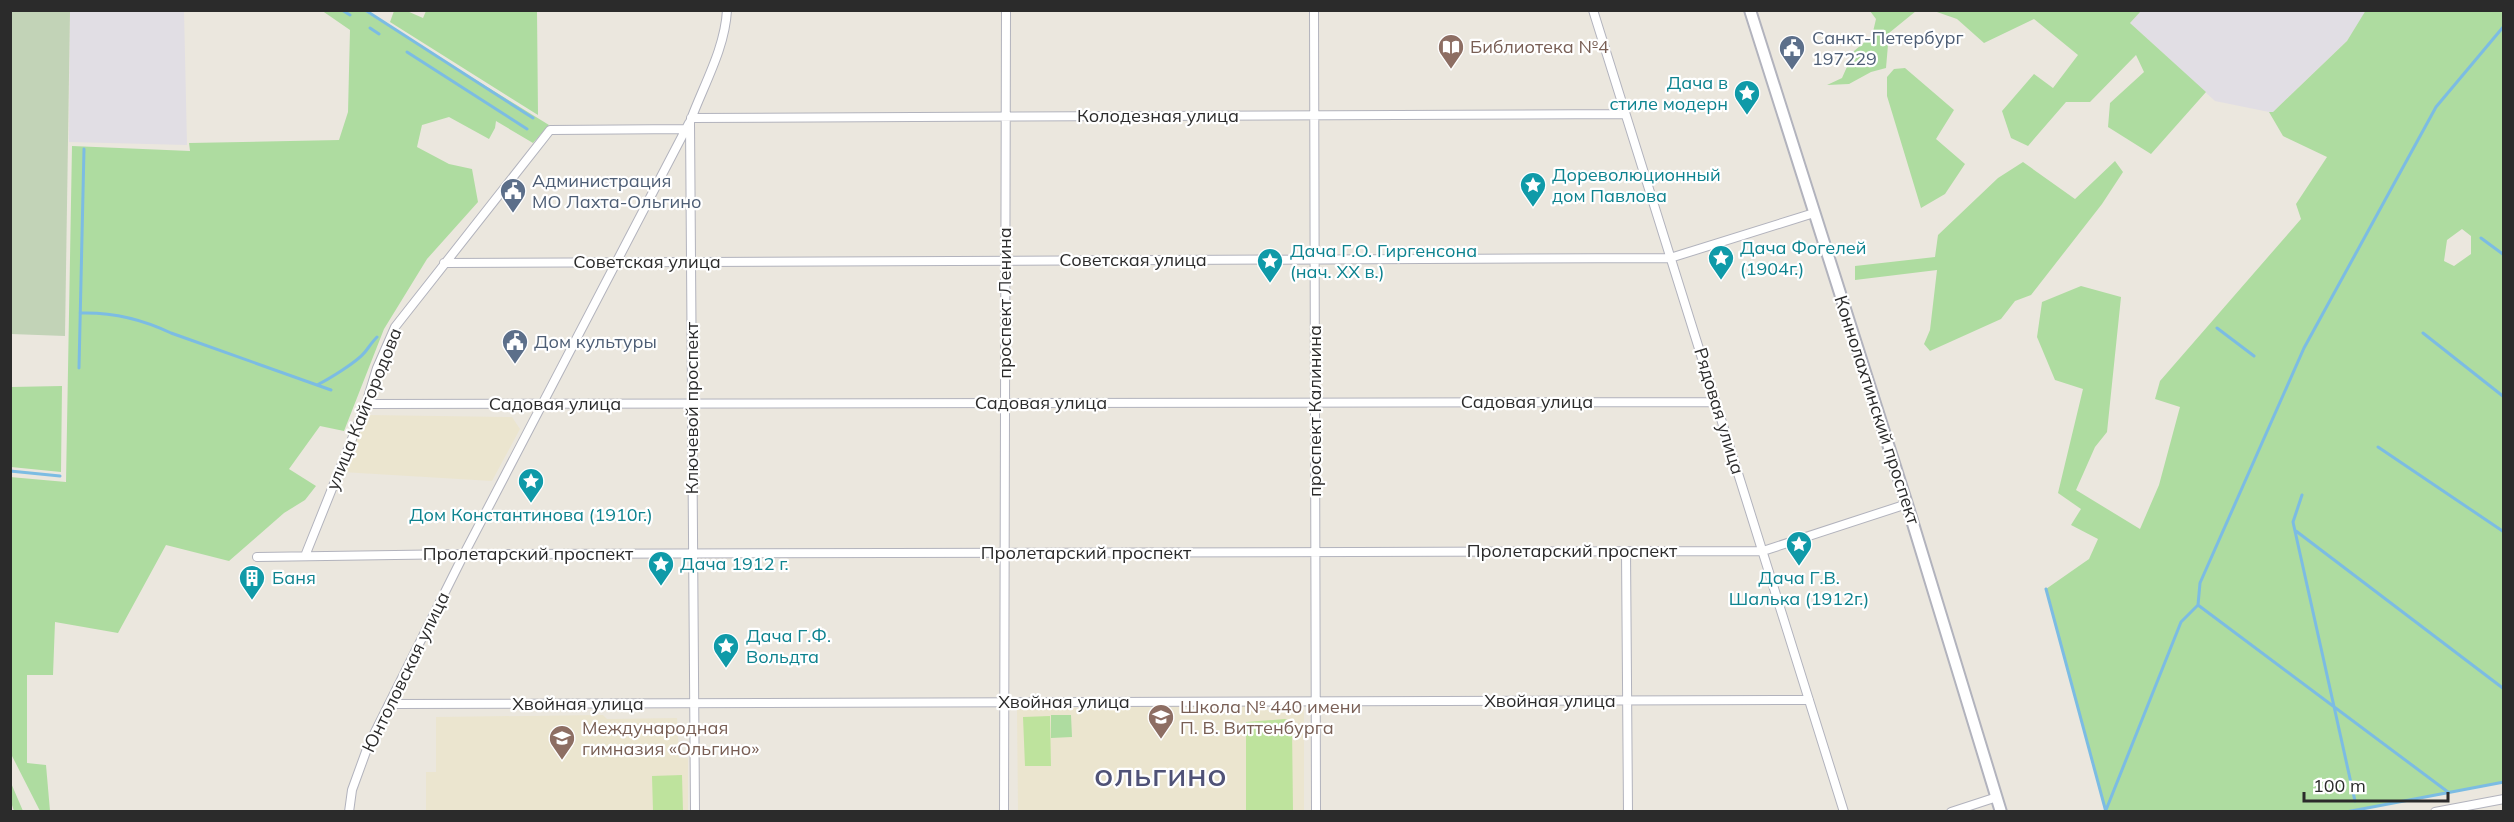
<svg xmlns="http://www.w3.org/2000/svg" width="2514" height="822" viewBox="0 0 2514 822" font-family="Mulish,sans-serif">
<rect width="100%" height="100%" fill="#ebe7de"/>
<!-- industrial -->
<path fill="#e1dee4" d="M70,11H184L187,145L69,142Z
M2141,11H2366L2347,41L2273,112H2269L2215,101L2130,23Z"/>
<!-- education -->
<path fill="#ebe5cf" d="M365,415L512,417L520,429L492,481L342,472Z
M1245,705V710H1304V811H1018L1017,709Z
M603,715L607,719L677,718L679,758H688V811H426V772H436V717Z"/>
<!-- green -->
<path fill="#aedca0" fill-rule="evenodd" d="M321,10L364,11L549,125L533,143L496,121L495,128L489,139L449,117L422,125L417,147L449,164L472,169L478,202L427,259L384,329L344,431L320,426L289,469L316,486L305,500L284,513L229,561L166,545L118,633L55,622L53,675H27V763L46,765L50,811H40L11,754L10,477L66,482L72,146L190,151L189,143L339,140L348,112L350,30Z
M2366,10L2503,11V782L2346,811H2106L2046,589L2089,559L2098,539L2071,525L2081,509L2058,493L2083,389L2055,380L2037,337L2042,302L2081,286L2121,297L2107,432L2095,447L2076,490L2140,529L2159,485L2180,407L2155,399L2160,381L2301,219L2296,204L2327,157L2283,136L2269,112H2273L2347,41ZM2462,229L2471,236V254L2454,266L2444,261L2447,240Z
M394,11H407L423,18L426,11H537L538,115L390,22Z
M1870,11H1916L1889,33L1886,68L1871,72L1849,84L1827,85L1842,78L1854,51L1872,36L1876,19Z
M1934,11H2141L2130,23L2206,92L2151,154L2108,127L2110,103L2144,72L2136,55L2090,102H2066L2028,146L2011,138L2002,111L2034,74L2053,88L2078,55L2034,19L1984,43L1957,19Z
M1905,68L1954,110L1936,139L1965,164L1945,194L1921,208L1887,96V77L1894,69Z
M2115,161L2123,172L2102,204L2031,295L2015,301L2001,319L1930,351L1924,344L1930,330L1937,270L1855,280V266L1935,257L1938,235L1998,178L2023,162L2075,199Z
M62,386L61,472L11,467V387Z
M1051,715H1071L1072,737L1051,738Z
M11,783L23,811H14L11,802Z"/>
<!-- cemetery -->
<path fill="#c2d3b7" d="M11,10L70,11L65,336L11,334Z"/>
<!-- pitch -->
<path fill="#bee39d" d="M1050,716L1051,766H1025L1023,717Z
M1285,719L1290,721L1292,726L1293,811H1246V722Z
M682,775L683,811H653L652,776Z"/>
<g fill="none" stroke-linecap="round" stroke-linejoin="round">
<!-- stream -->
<path stroke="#7cbce3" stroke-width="3" d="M342,10L350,15
M365,10L533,118
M370,28L379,34
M407,52L527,129
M2481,238L2504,255
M80,313C112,312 142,319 171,333L331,390
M2217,328L2254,356
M2423,333L2504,397
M79,368L84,149
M317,385C329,379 357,362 365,352C369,347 372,342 377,337
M2378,447L2504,532
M10,471L60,476
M2302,495L2293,522L2355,801
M2296,531L2504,689
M2046,589L2106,812
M2448,792L2198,605L2200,583L2304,348L2436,107L2504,26
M2106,810L2181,622L2198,605
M2346,812L2504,782"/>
<!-- street casing -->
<g stroke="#b2b3bd" stroke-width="10">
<path id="street" d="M1314,10L1316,812
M1593,10L1844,812
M691,118L1625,114
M444,263L1670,258L1814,213
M366,404L1716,402
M1626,551L1628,812
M305,556L366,404L377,368L395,327L550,130L688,129
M257,557L464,554L1763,551L1907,504
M390,704L1809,700
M349,812L352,790L368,746L464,554L689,123
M695,812L690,122C703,86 725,49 727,10
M1004,812L1006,10
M1951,812L1997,797
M2435,812L2504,799"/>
</g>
<!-- secondary casing -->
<g stroke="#b2b3bd" stroke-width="14">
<path id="secondary" d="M1750,10L1907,504L2001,812"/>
</g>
<!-- street -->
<use href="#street" stroke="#fff" stroke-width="8"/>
<!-- secondary -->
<use href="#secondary" stroke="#fff" stroke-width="10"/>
</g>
<!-- icons -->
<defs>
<g id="library-pin" transform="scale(1.35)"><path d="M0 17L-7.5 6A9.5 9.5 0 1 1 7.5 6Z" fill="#8d6e63" stroke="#fff"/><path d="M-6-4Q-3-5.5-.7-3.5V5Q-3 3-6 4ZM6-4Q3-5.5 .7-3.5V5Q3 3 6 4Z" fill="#fff"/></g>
<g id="civic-pin" transform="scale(1.35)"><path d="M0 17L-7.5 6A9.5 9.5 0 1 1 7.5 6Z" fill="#5c6f8a" stroke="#fff"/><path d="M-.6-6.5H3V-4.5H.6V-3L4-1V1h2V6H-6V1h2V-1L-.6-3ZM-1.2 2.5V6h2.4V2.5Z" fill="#fff"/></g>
<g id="sight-pin" transform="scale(1.35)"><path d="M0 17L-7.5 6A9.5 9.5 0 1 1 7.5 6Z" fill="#0f9aa8" stroke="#fff"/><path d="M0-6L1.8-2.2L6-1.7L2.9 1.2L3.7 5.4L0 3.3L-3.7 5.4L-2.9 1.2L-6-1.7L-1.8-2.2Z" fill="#fff"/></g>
<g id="building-pin" transform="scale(1.35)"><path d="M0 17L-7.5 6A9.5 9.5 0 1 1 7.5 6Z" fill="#0f9aa8" stroke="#fff"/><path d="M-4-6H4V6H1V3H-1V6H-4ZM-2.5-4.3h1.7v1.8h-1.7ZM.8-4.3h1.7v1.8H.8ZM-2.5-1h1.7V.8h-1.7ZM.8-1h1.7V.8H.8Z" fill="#fff"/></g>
<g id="school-pin" transform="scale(1.35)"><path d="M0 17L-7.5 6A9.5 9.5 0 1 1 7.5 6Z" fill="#8d6e63" stroke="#fff"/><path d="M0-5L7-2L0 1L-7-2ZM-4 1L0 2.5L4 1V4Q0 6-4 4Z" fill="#fff"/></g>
</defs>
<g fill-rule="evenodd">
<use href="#library-pin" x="1451" y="47"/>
<use href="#civic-pin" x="1792" y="48"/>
<use href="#sight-pin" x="1747" y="93"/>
<use href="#sight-pin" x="1533" y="185"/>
<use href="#civic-pin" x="513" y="191"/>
<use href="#sight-pin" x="1721" y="258"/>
<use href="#sight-pin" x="1270" y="261"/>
<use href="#civic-pin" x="515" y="342"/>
<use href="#sight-pin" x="531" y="481"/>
<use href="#sight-pin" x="1799" y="544"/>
<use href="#sight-pin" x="661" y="564"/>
<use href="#building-pin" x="252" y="578"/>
<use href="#sight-pin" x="726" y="646"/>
<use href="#school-pin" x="1161" y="717"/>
<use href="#school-pin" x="562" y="738"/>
</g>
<g text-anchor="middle" stroke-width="4.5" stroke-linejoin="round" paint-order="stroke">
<!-- service labels -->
<g font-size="18" fill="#4e5e75" stroke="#fff" text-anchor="start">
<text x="1812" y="44">Санкт-Петербург<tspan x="1812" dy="21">197229</tspan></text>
<text x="532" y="187">Администрация<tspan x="532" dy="21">МО Лахта-Ольгино</tspan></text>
<text x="534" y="348">Дом культуры</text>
</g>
<!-- education labels -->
<g font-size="18" fill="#785e54" stroke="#fff" text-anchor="start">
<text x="1470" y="53">Библиотека №4</text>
<text x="1180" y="713">Школа № 440 имени<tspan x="1180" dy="21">П. В. Виттенбурга</tspan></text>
<text x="582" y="734">Международная<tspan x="582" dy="21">гимназия «Ольгино»</tspan></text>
</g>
<!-- culture labels -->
<g font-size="18" fill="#0d838f" stroke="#fff" text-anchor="start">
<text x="1728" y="89" text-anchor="end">Дача в<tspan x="1728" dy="21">стиле модерн</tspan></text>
<text x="1552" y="181">Дореволюционный<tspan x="1552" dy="21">дом Павлова</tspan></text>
<text x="1740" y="254">Дача Фогелей<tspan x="1740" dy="21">(1904г.)</tspan></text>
<text x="1290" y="257">Дача Г.О. Гиргенсона<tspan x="1290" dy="21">(нач. XX в.)</tspan></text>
<text x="531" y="521" text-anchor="middle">Дом Константинова (1910г.)</text>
<text x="680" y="570">Дача 1912 г.</text>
<text x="272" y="584">Баня</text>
<text x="1799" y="584" text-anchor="middle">Дача Г.В.<tspan x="1799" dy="21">Шалька (1912г.)</tspan></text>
<text x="746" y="642">Дача Г.Ф.<tspan x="746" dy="21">Вольдта</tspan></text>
</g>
<!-- street labels -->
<g font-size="18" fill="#2b2b2b" stroke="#fff">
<text x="1158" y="122">Колодезная улица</text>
<text x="1133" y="266">Советская улица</text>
<text x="647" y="268">Советская улица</text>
<text transform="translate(1005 303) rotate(-90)" y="6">проспект Ленина</text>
<text x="1527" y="408">Садовая улица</text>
<text x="1041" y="409">Садовая улица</text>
<text x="555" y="410">Садовая улица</text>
<text transform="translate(692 408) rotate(-90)" y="6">Ключевой проспект</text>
<text transform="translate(364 409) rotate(-68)" y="6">улица Кайгородова</text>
<text transform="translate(1877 410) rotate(72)" y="6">Коннолахтинский проспект</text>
<text transform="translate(1315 411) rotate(-90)" y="6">проспект Калинина</text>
<text transform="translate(1719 411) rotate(73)" y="6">Рядовая улица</text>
<text x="1572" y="557">Пролетарский проспект</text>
<text x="1086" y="559">Пролетарский проспект</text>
<text x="528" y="560">Пролетарский проспект</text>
<text transform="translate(406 672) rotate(-64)" y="6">Юнтоловская улица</text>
<text x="1550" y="707">Хвойная улица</text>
<text x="1064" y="708">Хвойная улица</text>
<text x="578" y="710">Хвойная улица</text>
</g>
<!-- district labels -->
<g font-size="24" font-weight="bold" letter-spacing="1.5" fill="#4f5277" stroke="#fff">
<text x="1161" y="786">ОЛЬГИНО</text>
</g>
</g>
<!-- border -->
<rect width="2514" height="822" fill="none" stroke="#2b2b2b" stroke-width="24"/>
<!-- scale -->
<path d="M2304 792v9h144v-9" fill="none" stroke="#2b2b2b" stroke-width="3"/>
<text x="2313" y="792" font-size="18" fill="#2b2b2b" stroke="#ffffff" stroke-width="4.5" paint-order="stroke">100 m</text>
</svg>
